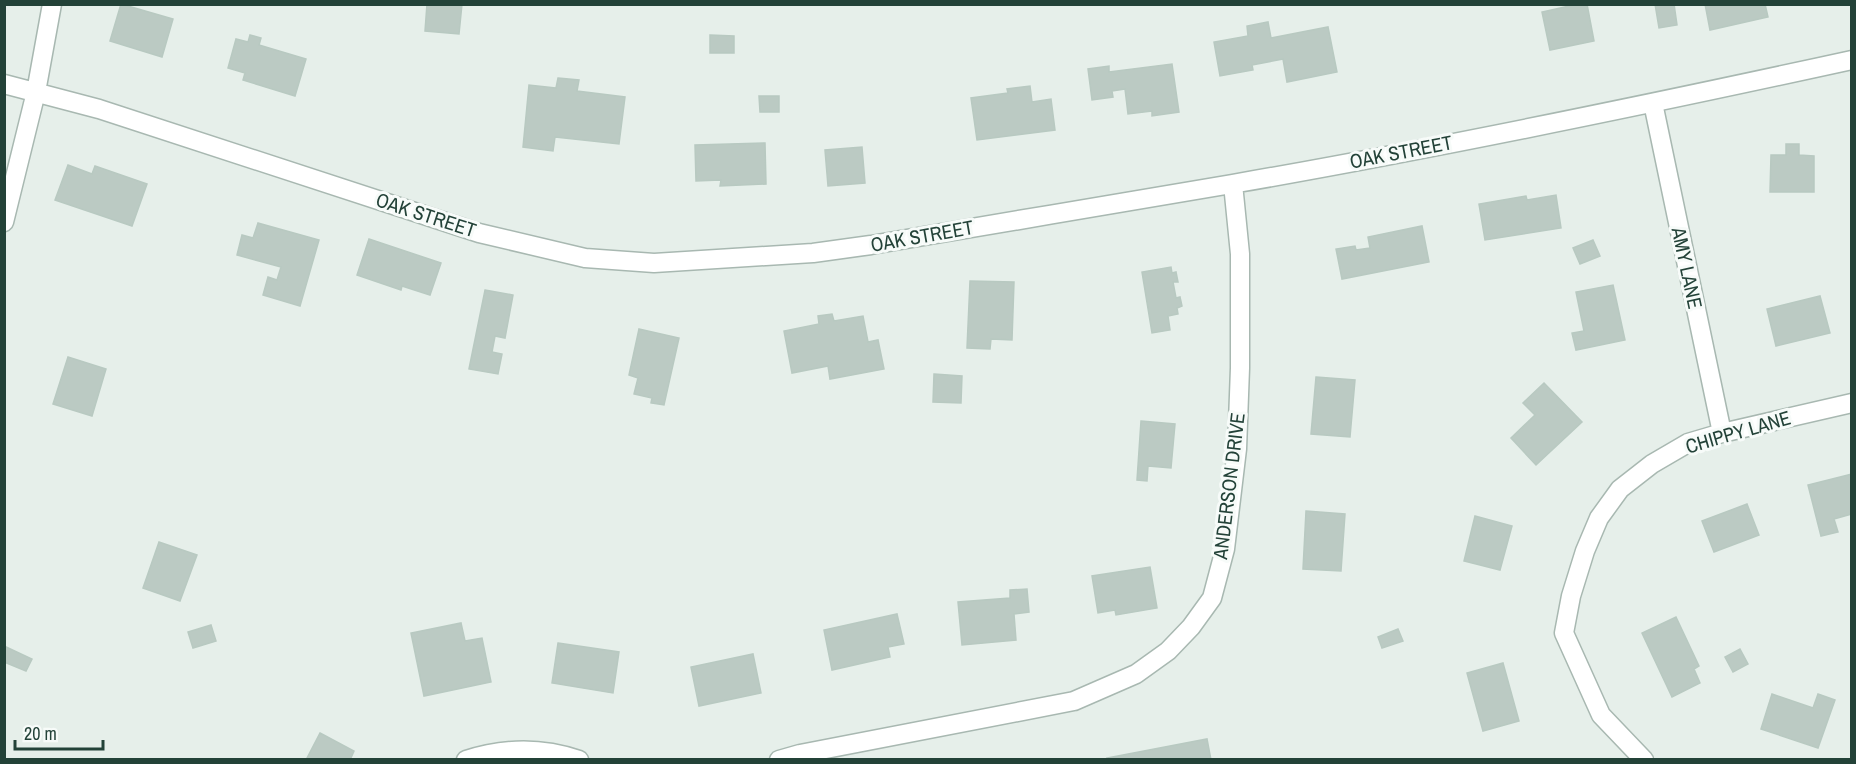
<svg xmlns="http://www.w3.org/2000/svg" width="1856" height="764" viewBox="0 0 1856 764" font-family="'Archivo Narrow',sans-serif">
<rect width="100%" height="100%" fill="#e6efea"/>
<!-- building -->
<path fill="#bbcac3" stroke="#b8c9c1" stroke-width="1.5" d="M121,4L173,19L162,57L110,41Z
M427,4H462L459,34L425,31Z
M1578,4H1587L1594,41L1550,50L1542,12Z
M1655,4H1674L1677,25L1659,28Z
M1705,4H1765L1768,17L1710,30Z
M1268,22L1271,38L1328,27L1337,72L1287,82L1283,59L1252,65L1253,70L1220,76L1214,42L1248,36L1247,26Z
M250,35L261,38L259,45L306,59L295,96L243,80L245,73L228,68L236,39L248,42Z
M710,35L734,36V53H710Z
M1172,64L1179,112L1152,116V111L1128,114L1125,89L1112,91L1113,97L1092,100L1088,69L1109,66V72Z
M558,78L579,80L577,91L625,97L619,144L555,137L553,151L523,147L529,85L556,88Z
M1030,86L1032,102L1051,99L1055,130L977,140L971,98L1008,93L1007,89Z
M759,96H779V112H760Z
M765,143L766,184L720,186L721,180L696,181L695,145Z
M1786,144H1799V155L1814,156V192H1770L1771,155H1786Z
M862,147L865,183L828,186L825,150Z
M68,165L92,174L95,166L147,184L132,226L55,200Z
M1556,195L1561,228L1485,240L1479,204L1526,196L1527,200Z
M258,223L319,240L300,306L263,295L268,277L277,280L281,267L237,255L242,235L253,238Z
M1422,226L1429,262L1342,279L1336,249L1355,246L1356,250L1370,248L1368,237Z
M369,239L441,263L430,295L402,286L401,290L357,275Z
M1593,240L1600,256L1580,264L1573,248Z
M1171,267L1172,273L1176,272L1178,282H1173L1176,298L1180,297L1182,306L1177,308L1178,314L1168,316L1170,330L1152,333L1142,272Z
M970,281L1014,282L1012,340L991,339L990,349L967,348Z
M1613,285L1625,340L1576,350L1572,333L1584,331L1576,292Z
M485,290L513,295L505,338L495,336L492,352L502,354L498,374L469,369Z
M1820,296L1830,333L1776,346L1767,309Z
M832,314L834,321L863,316L868,342L878,340L884,369L830,379L828,366L792,373L784,331L819,324L818,316Z
M639,329L679,338L664,405L651,403L652,398L634,394L638,378L629,375Z
M68,357L106,369L92,416L53,404Z
M934,374L962,376L961,403L933,402Z
M1316,377L1355,380L1350,437L1311,434Z
M1544,383L1582,422L1536,465L1511,438L1535,415L1523,403Z
M1141,421L1175,424L1171,468L1148,466L1147,481L1137,480Z
M1852,474V514L1834,519L1838,532L1821,536L1808,485Z
M1747,504L1759,535L1714,552L1702,521Z
M1306,511L1345,514L1341,571L1303,569Z
M1475,516L1512,526L1500,570L1464,561Z
M159,542L197,555L180,601L143,588Z
M1150,567L1157,608L1116,615L1115,610L1098,613L1092,576Z
M1027,589L1029,612L1014,614L1016,640L962,645L958,602L1010,598V590Z
M897,614L904,644L888,647L890,657L832,670L824,630Z
M1676,617L1699,666L1694,669L1700,683L1672,697L1642,633Z
M461,623L465,641L482,638L491,682L424,696L411,633Z
M211,625L216,641L193,648L188,632Z
M1398,629L1403,641L1382,648L1378,637Z
M558,643L619,652L613,693L552,683Z
M4,646L32,659L26,671L4,662Z
M1740,649L1748,664L1733,672L1725,657Z
M753,654L761,693L699,706L691,667Z
M1503,663L1519,721L1483,731L1467,673Z
M1772,694L1813,708L1818,694L1835,700L1818,748L1761,729Z
M320,733L354,751L350,760H306Z
M1207,739L1211,760H1108L1107,758Z"/>
<g fill="none" stroke-linecap="round" stroke-linejoin="round">
<!-- minor casing -->
<g stroke="#a8b8b1" stroke-width="21">
<path id="minor" d="M4,84L99,109L479,233L585,258L654,263L813,253L871,245C991,224 1112,205 1232,184C1440,148 1646,105 1852,60
M1653,103L1722,433
M4,222L36,92L52,4
M466,760C503,748 542,747 579,760
M779,760L800,754L1074,701L1136,674L1168,651L1191,627L1212,598L1225,549L1237,449L1240,368V254L1233,184
M1644,760L1601,715L1564,633L1571,596L1585,551L1599,518L1620,489L1652,464L1688,443L1722,433L1852,403"/>
</g>
<!-- minor -->
<use href="#minor" stroke="#fff" stroke-width="18"/>
</g>
<g text-anchor="middle" stroke-width="6" stroke-linejoin="round" paint-order="stroke">
<!-- street labels -->
<g font-size="20" fill="#234238" stroke="#f7fbf9">
<text transform="translate(1401 152) rotate(-11)" y="7">OAK STREET</text>
<text transform="translate(426 215) rotate(18)" y="7">OAK STREET</text>
<text transform="translate(922 236) rotate(-10)" y="7">OAK STREET</text>
<text transform="translate(1687 268) rotate(78)" y="7">AMY LANE</text>
<text transform="translate(1738 432) rotate(-16)" y="7">CHIPPY LANE</text>
<text transform="translate(1229 486) rotate(-83)" y="7">ANDERSON DRIVE</text>
</g>
</g>
<!-- border -->
<rect width="1856" height="764" fill="none" stroke="#234238" stroke-width="12"/>
<!-- scale -->
<path d="M15 740v9h88v-9" fill="none" stroke="#234238" stroke-width="3"/>
<text x="24" y="740" font-size="18" fill="#234238" stroke="#f7fbf9" stroke-width="4.5" paint-order="stroke">20 m</text>
</svg>
